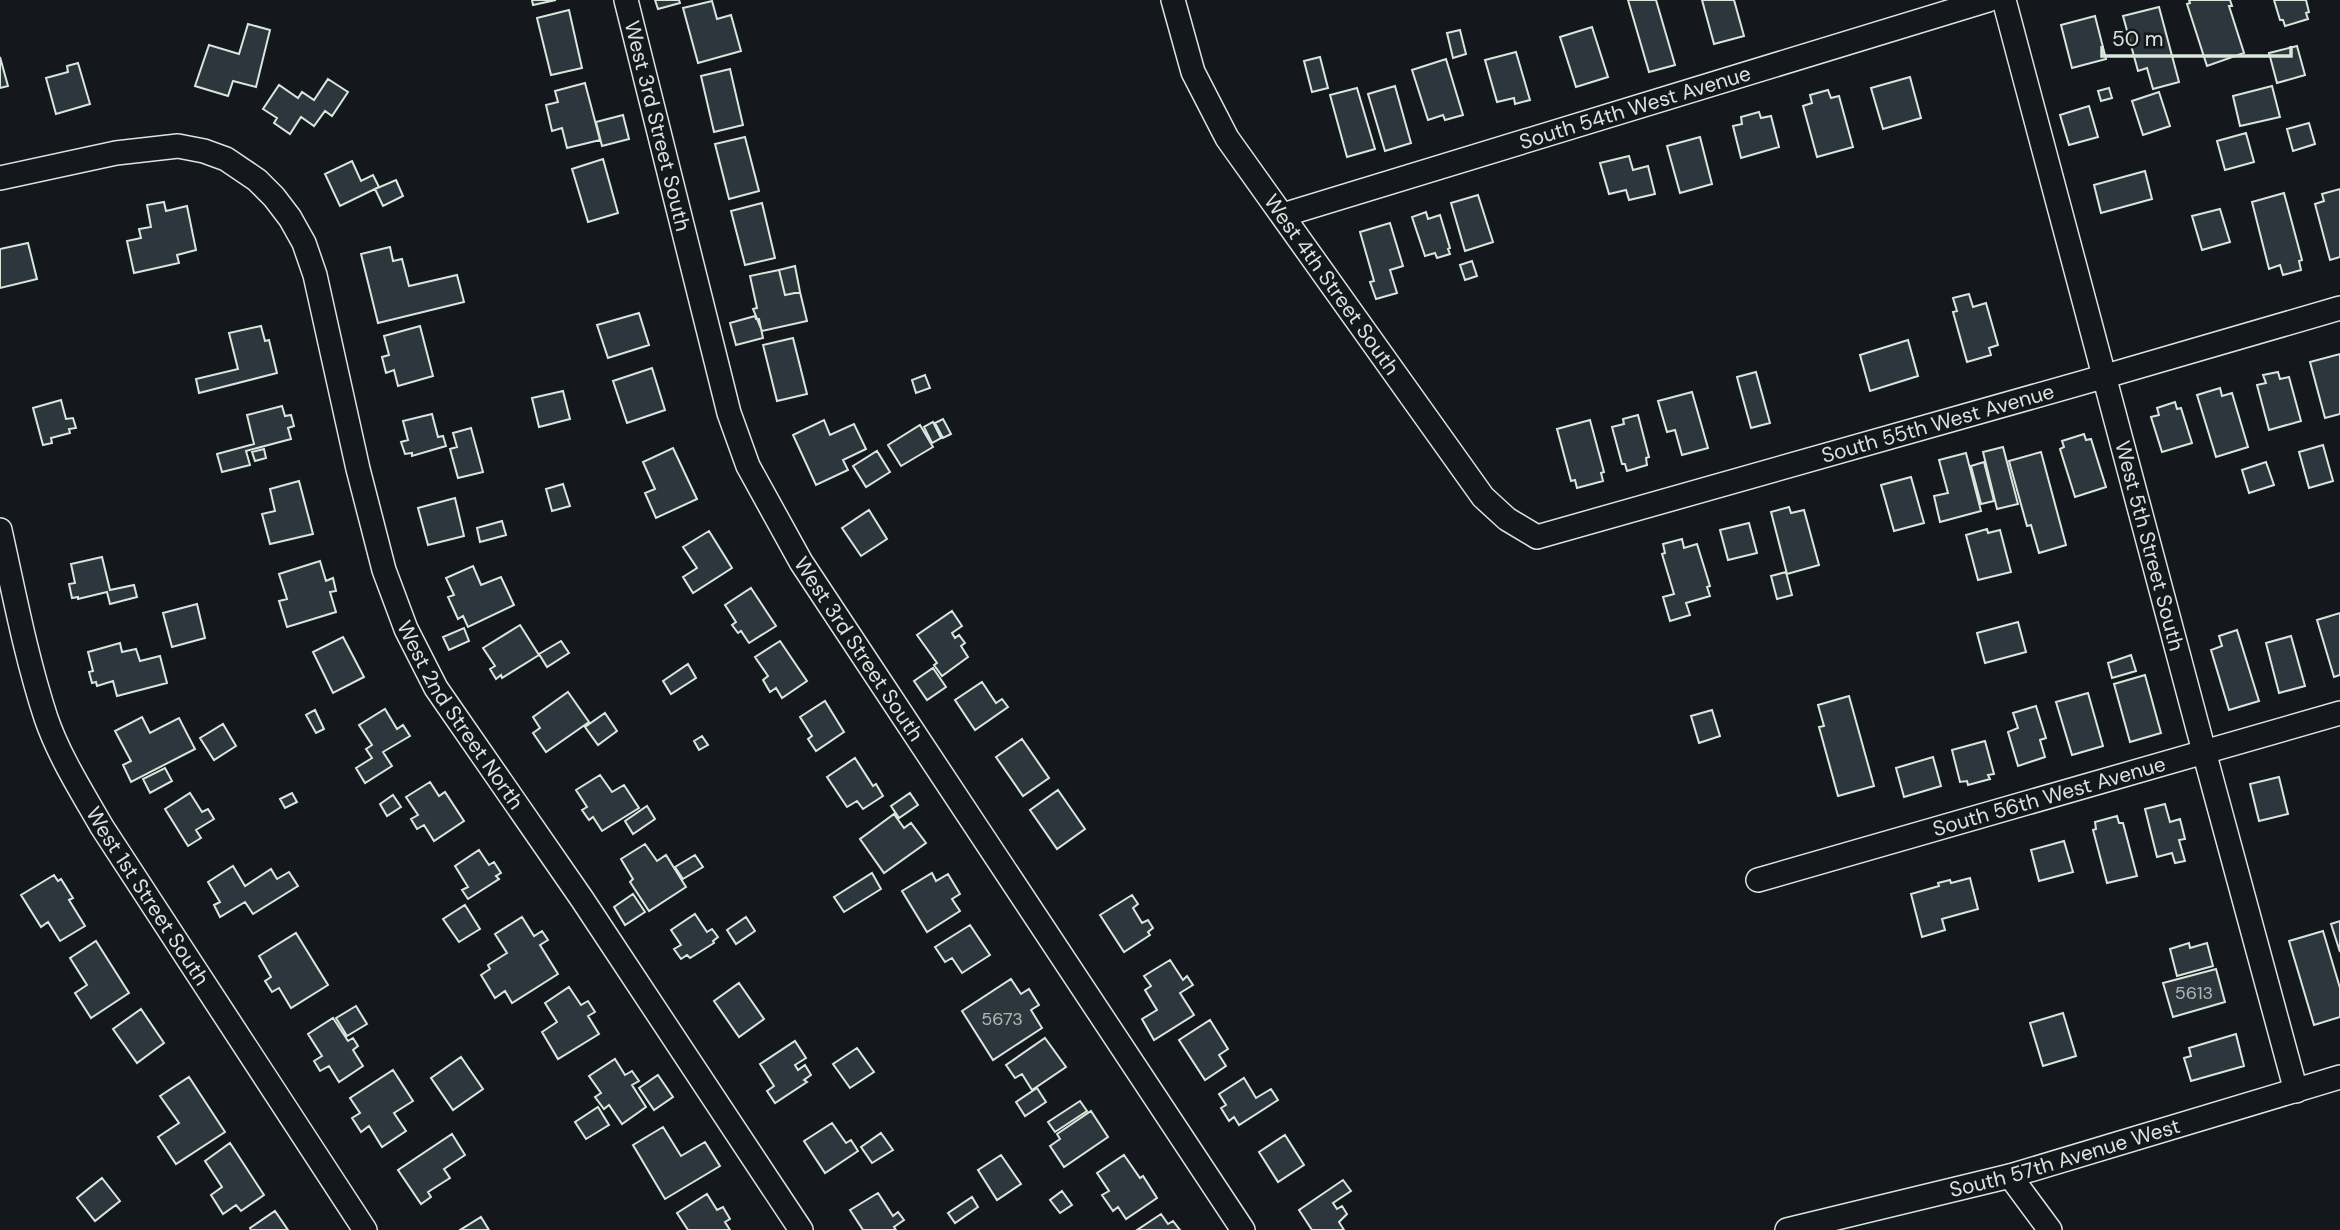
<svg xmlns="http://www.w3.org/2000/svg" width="2340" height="1230" viewBox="0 0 2340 1230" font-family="'DM Sans',sans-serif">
<rect width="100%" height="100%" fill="#14181c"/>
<!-- building -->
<path fill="#2c363c" stroke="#d8e6dc" stroke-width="2" d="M532,0H556L533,5Z
M655,0H679L680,3L658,9Z
M1628,0H1656L1675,65L1649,72Z
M1702,0H1734L1744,36L1714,44Z
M2189,0H2230L2232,6H2229L2244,53L2207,66L2187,4L2190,3Z
M2274,0H2306L2309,12L2306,13L2308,19L2285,26L2283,20H2280Z
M712,1L717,19L731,15L741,51L698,63L683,8Z
M2159,7L2179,82L2153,89L2147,68L2138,71L2123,16Z
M569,10L582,68L551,75L537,18Z
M2095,16L2106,59L2072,68L2061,25Z
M248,24L270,30L256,87L233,81L228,96L195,86L209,45L239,54Z
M1592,27L1608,77L1576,87L1560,37Z
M1460,30L1466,54L1453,58L1447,33Z
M2297,46L2305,75L2277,83L2269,53Z
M1516,52L1530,100L1515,104L1514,98L1497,102L1485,60Z
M0,57L8,86L0,88Z
M1320,57L1328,88L1312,92L1304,61Z
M1446,59L1463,115L1445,120L1443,115L1428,120L1412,70Z
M78,63L90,104L56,114L46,78L68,72L67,66Z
M730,69L743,125L714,132L701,76Z
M1910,77L1921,118L1883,129L1871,88Z
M328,79L348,92L332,116L325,111L314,126L301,117L290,134L274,123L277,118L263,109L279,85L298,98L302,92L314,100Z
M585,83L600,140L567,148L562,128L552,131L546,105L558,102L555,91Z
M1395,86L1411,143L1385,151L1368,94Z
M2272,86L2280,117L2240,126L2233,96Z
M1357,88L1375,149L1347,157L1330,95Z
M2109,88L2112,98L2101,101L2098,91Z
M1828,90L1831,98L1839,96L1853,147L1817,157L1803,106L1812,103L1810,95Z
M2159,92L2170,126L2143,135L2132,101Z
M2089,106L2098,137L2069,145L2060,115Z
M1759,112L1761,118L1771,116L1779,147L1741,158L1733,126L1742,124L1741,117Z
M623,115L629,139L602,146L596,122Z
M2309,123L2315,144L2293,151L2287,129Z
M2246,133L2254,162L2225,170L2217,141Z
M745,137L759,191L729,199L715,144Z
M1700,137L1712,184L1680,193L1667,146Z
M1629,156L1633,170L1648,166L1655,194L1629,200L1626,190L1609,194L1600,163Z
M603,159L618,213L588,222L572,169Z
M352,161L361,181L373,175L379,187L340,206L325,174Z
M2145,171L2152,199L2101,213L2094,185Z
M396,180L403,196L383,206L375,189Z
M2340,189V257L2330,260L2315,204L2324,201L2322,194Z
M2284,193L2302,260L2299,261L2301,270L2283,275L2280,265L2269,269L2252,202Z
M1478,195L1493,242L1465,251L1451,203Z
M164,202L166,211L187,206L196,250L177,255L179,263L134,273L127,241L141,238L139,229L151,227L147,205Z
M762,203L775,258L745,265L731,211Z
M2220,209L2230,242L2202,250L2192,216Z
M1426,212L1428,219L1440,215L1450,248L1448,249L1450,254L1437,258L1435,253L1425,256L1412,217Z
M1390,223L1403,266L1390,270L1397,293L1376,299L1370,282L1374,281L1360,232Z
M28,243L37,279L0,288V249Z
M390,247L393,261L402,259L409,286L457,275L464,302L378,323L361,254Z
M1472,261L1477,276L1465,280L1460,265Z
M795,266L800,292L785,295L779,270Z
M779,270L785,295L800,292L807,321L762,331L753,309L757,308L750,276Z
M1969,294L1973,307L1986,303L1998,345L1989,348L1991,355L1967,362L1953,312L1957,311L1953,298Z
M639,313L649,345L608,358L597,325Z
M755,316L756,319H759L763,338L736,345L730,323Z
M261,326L265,341L269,340L277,373L199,393L196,379L238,369L229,333Z
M420,326L433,376L398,386L394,370L386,373L382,357L389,355L384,336Z
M793,338L807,394L777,401L763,345Z
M1908,340L1918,376L1870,391L1860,355Z
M2340,354V414L2325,418L2310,362Z
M652,368L665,410L627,423L613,381Z
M1756,372L1770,423L1751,428L1737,377Z
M2278,372L2280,379L2289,377L2301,421L2269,430L2257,385L2266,383L2263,375Z
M925,375L930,388L916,393L912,380Z
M2220,388L2222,396L2232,393L2248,447L2216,457L2197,395Z
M563,391L570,419L539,427L532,398Z
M1692,392L1708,448L1682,455L1675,430L1667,432L1658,401Z
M61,400L66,419L73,418L76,428L69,429L70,433L51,438L52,443L43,445L33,408Z
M2175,402L2177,409L2181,408L2192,443L2162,452L2151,417L2159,415L2157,408Z
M282,406L285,416L291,415L294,426L288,428L291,439L246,451L250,465L222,472L217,454L254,444L247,415Z
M432,414L438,437L443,436L446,446L412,456V453L405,454L401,442L408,440L403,421Z
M1638,415L1649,457L1646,458L1647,465L1627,471L1625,464H1622L1612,427L1624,424L1623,419Z
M943,419L951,434L943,438L935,423Z
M824,420L830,435L854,424L866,449L843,460L848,470L816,485L793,435Z
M1590,420L1604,472L1601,473L1603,481L1577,488L1575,480L1571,481L1557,429Z
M933,422L941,438L932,443L924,427Z
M920,425L933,447L901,466L888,445Z
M471,428L483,472L458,478L450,449L457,447L453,433Z
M2084,434L2086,440L2091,439L2106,487L2075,497L2060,449L2064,447L2062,441Z
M2323,445L2333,481L2309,488L2299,452Z
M2003,447L2018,504L1997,509L1983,452Z
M673,448L697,499L656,518L645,493L655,489L643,462Z
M264,449L266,458L255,461L252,452Z
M877,451L890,472L866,487L853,466Z
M2041,452L2066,545L2039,553L2031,525L2027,526L2009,461Z
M1966,453L1981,511L1940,522L1934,496L1948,493L1939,460Z
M1984,462L1994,501L1981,504L1971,466Z
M2266,462L2274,485L2249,493L2242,470Z
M1911,477L1924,523L1894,531L1881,485Z
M299,481L313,534L270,544L262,514L275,511L270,489Z
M563,484L570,506L552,511L546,489Z
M455,498L464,536L428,545L418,508Z
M1789,507L1791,513L1804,510L1819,565L1787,574L1771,512Z
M869,510L887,539L861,556L842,528Z
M502,521L506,535L480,542L477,528Z
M1749,523L1757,553L1728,560L1720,530Z
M1987,529L1988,533L2000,530L2011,572L1978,580L1966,535Z
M709,531L732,568L693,593L683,577L697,568L683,547Z
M1682,539L1684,548L1697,544L1710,586L1707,587L1710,596L1686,603L1690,615L1670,621L1663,597L1674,594L1662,554L1665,553L1663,544Z
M102,557L110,590L134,585L137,597L110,604L107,592L78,599V597L72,598L69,584L75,583L71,564Z
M320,561L326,581L333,578L336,591L330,592L336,612L287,627L279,601L287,599L279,574Z
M473,566L481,585L501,577L514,605L468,627L463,616L458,619L448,597L454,595L446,578Z
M1786,572L1792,595L1777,599L1771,576Z
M751,588L776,626L749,643L741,631L738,633L732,625L736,622L725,605Z
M197,604L205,638L172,647L163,613Z
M952,611L962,626L952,633L955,638L959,635L965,643L961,646L968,657L942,676L934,665L937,663L917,635Z
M2340,613V675L2334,677L2317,620Z
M2018,622L2026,652L1985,663L1977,633Z
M520,625L539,655L502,678L501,675L496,679L490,669L495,666L483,648Z
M464,628L469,641L449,650L443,637Z
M2237,630L2259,701L2229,710L2211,650L2222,646L2219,636Z
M2291,636L2305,686L2279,693L2266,643Z
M343,637L364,677L333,693L313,652Z
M561,641L569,653L547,667L539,654Z
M780,641L807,681L782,698L776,688L770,692L763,680L768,676L755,657Z
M120,643L122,652L136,649L140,661L160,656L167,683L117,696L113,681L97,686L96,682L92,683L89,672L93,671L88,652Z
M2131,655L2136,671L2112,678L2108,663Z
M688,664L696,678L671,694L663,681Z
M933,668L946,687L927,700L914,681Z
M2145,675L2161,733L2130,742L2114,684Z
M982,682L996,703L1002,699L1008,707L975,730L955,700Z
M568,692L589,722L546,752L533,733L540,728L533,717Z
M2088,693L2103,746L2072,755L2056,702Z
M1849,696L1874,786L1838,796L1819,727L1824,726L1818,705Z
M825,701L844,732L816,751L808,739L812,736L800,717Z
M2036,706L2046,738L2040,740L2045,757L2018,766L2008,732L2018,728L2013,713Z
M385,709L397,729L403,725L410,736L383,752L392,766L365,783L356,768L372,758L366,749L372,745L359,725Z
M315,710L324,729L316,733L306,715Z
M1712,710L1720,736L1699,743L1691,716Z
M605,713L617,731L598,745L585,727Z
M142,717L150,733L179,718L195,749L131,782L123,765L131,761L115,731Z
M223,724L236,746L214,760L200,738Z
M702,736L708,745L699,750L694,741Z
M1022,739L1049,778L1023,796L996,757Z
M1985,741L1994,774L1988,775L1990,779L1968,785L1967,781L1960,782L1952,750Z
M1933,757L1941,786L1904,797L1896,768Z
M855,758L873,786L876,784L883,796L863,809L857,801L847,807L827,777Z
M165,768L172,781L150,793L143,779Z
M600,775L612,792L624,785L639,808L602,831L593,817L589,820L582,810L587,807L576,790Z
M2279,777L2288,814L2259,821L2250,784Z
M430,782L439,796L445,792L464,821L434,841L424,825L417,829L411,819L418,815L406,797Z
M1058,790L1085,829L1057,849L1030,810Z
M190,793L202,812L208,809L214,819L196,830L201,838L188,846L165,809Z
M292,793L297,802L285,808L280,799Z
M910,793L918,805L899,818L891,806Z
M393,795L401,807L387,816L380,804Z
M2165,804L2170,822L2180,819L2185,839L2179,840L2185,861L2175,863L2172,853L2157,857L2145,809Z
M647,806L655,819L633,834L625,821Z
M894,814L904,828L911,823L926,843L884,873L860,839Z
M2117,816L2119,823H2123L2137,876L2107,883L2093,830L2096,829L2095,822Z
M2064,841L2073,872L2039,881L2031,850Z
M645,844L657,861L666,855L686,887L649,911L630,882L633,879L621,859Z
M479,850L489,865L494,862L501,873L496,876L499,879L468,899L462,890L468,887L455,866Z
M695,855L703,867L683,879L675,867Z
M233,866L245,886L271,869L277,879L289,872L298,886L253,914L245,902L220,917L214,905L220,902L208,882Z
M872,873L881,889L844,912L834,897Z
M932,873L936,881L948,874L960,894L952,899L960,911L927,932L902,891Z
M54,875L58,881L61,879L73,898L69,900L85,926L60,941L48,922L41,927L21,895Z
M1970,878L1978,909L1942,919L1945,930L1922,937L1911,894L1939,886L1938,883L1950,880L1951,883Z
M633,894L645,912L625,925L614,907Z
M1132,895L1138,904L1133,908L1142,923L1148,920L1153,928L1148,932L1150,935L1124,952L1100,915Z
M465,905L480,929L459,942L443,919Z
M695,914L707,932L712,929L718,937L713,941L714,943L690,958L687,955L681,959L674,949L681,945L671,930Z
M522,917L534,936L542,931L548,940L540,945L558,974L512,1003L505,991L495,998L481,975L490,969L488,965L507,953L495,934Z
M746,917L755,931L736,944L727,930Z
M2340,921V952L2331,924Z
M970,925L990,955L962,973L952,958L945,962L935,947Z
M2323,931L2340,988V1017L2314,1025L2289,941Z
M296,933L328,985L291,1008L279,988L272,992L265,981L271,977L259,956Z
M96,941L129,993L91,1018L75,993L87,985L70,958Z
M2189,943L2190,948L2207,943L2213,966L2177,976L2170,949Z
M1170,960L1183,980L1187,976L1193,985L1180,993L1194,1015L1154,1040L1142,1019L1157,1010L1145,990L1151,986L1144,976Z
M2216,969L2225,1002L2173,1017L2163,983Z
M1011,979L1021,994L1029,989L1039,1005L1031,1010L1042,1028L993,1060L962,1011Z
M739,983L764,1019L739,1037L714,1001Z
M569,987L581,1005L588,1001L595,1012L588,1016L599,1034L558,1059L542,1032L557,1022L545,1003Z
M356,1006L367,1024L347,1036L336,1018Z
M141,1009L164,1043L137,1063L113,1029Z
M2063,1013L2076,1056L2043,1066L2030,1023Z
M333,1018L348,1041L353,1038L358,1046L353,1050L363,1066L339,1082L329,1066L320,1071L314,1061L322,1056L308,1034Z
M1210,1020L1228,1049L1219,1055L1226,1066L1205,1080L1179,1040Z
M2236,1034L2244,1066L2191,1081L2184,1058L2191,1056L2189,1048Z
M1045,1038L1066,1067L1032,1090L1022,1074L1015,1078L1006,1065Z
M795,1041L806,1058L795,1065L798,1070L805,1065L811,1075L804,1080L807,1082L775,1103L767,1091L774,1086L760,1064Z
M857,1048L874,1072L850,1088L833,1064Z
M461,1057L483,1089L453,1110L431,1078Z
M615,1059L625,1075L632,1071L639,1081L632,1085L646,1107L622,1124L609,1105L604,1109L595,1097L601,1093L589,1076Z
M393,1070L413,1101L394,1113L406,1131L382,1147L369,1126L361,1132L352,1118L360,1113L350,1098Z
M658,1075L673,1097L654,1110L639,1088Z
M189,1077L225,1132L176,1164L158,1137L179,1123L160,1096Z
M1244,1078L1256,1098L1271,1089L1278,1100L1239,1125L1234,1117L1229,1121L1221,1108L1226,1105L1219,1094Z
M1037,1088L1046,1102L1025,1116L1016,1102Z
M1080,1101L1087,1111L1055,1132L1048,1122Z
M598,1107L609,1125L586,1139L575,1122Z
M1091,1111L1108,1137L1064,1167L1050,1146L1060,1139L1057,1134Z
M832,1123L846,1143L851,1140L858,1151L825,1173L804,1141Z
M663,1127L681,1156L705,1142L720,1166L665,1199L633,1145Z
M881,1133L893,1150L872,1163L861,1147Z
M452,1134L465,1155L444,1169L450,1178L428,1192L431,1197L421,1204L398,1170Z
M1285,1135L1304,1165L1278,1182L1259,1152Z
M230,1143L264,1195L241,1211L236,1205L223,1214L211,1195L222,1187L205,1161Z
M1001,1155L1021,1184L997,1200L978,1170Z
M1124,1155L1140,1178L1143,1176L1157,1198L1126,1219L1118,1207L1113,1211L1102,1195L1109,1191L1097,1173Z
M102,1178L120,1201L95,1221L77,1198Z
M1343,1180L1351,1191L1333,1203L1337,1209L1342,1206L1347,1214L1339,1222L1344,1230H1312L1299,1210Z
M1062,1191L1072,1205L1060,1213L1050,1200Z
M878,1193L893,1216L898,1212L904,1220L894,1227L896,1230H863L850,1210Z
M707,1194L717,1210L723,1207L730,1219L725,1222L730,1230H688L677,1213Z
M972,1197L978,1207L955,1223L948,1213Z
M275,1211L288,1230H251L250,1228Z
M1161,1214L1168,1224L1173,1221L1180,1230H1137Z
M481,1217L489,1230H460Z"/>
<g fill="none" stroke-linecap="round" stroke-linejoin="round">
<!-- street casing -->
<g stroke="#d8e6dc" stroke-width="26">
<g id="street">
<path id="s1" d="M626,0L729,413L748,466L801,562L1243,1230"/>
<path id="s2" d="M1173,0L1193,72L1227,138L1483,497L1507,519L1537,537L2106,376L2340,308"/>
<path id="s3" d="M2004,0C2102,363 2196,728 2296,1091"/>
<path id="s4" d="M0,178L116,153L178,146L204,151L226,159L257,180L274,197L290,218L304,243L315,275L358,469L384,570L406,629L436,688L582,899L801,1230"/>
<path id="s5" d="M1283,215L1988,0"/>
<path id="s6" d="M0,530C14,593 26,657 46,718C59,756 82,792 102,827L365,1230"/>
<path id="s7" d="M1758,880L2340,713"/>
<path d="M2010,1176L2050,1230"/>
<path id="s8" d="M1787,1230L2010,1176L2340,1077"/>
</g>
</g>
<!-- street -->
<use href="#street" stroke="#14181c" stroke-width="23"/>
</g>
<g text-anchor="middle" stroke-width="5" stroke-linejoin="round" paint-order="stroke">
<!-- number labels -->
<g font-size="18" fill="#adbab4">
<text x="2194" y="999">5613</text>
<text x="1002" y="1025">5673</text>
</g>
<!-- street labels -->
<g font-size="21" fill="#d8e6dc" stroke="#14181c">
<text dy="7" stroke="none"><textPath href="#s5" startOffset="368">South 54th West Avenue</textPath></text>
<text dy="7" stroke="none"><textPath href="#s1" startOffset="130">West 3rd Street South</textPath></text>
<text dy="7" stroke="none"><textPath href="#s2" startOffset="329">West 4th Street South</textPath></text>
<text dy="7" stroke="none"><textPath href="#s2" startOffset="1074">South 55th West Avenue</textPath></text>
<text dy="7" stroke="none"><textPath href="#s3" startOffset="565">West 5th Street South</textPath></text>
<text dy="7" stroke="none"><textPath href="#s1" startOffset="696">West 3rd Street South</textPath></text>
<text dy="7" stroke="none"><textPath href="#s4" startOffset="849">West 2nd Street North</textPath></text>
<text dy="7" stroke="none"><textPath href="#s7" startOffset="303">South 56th West Avenue</textPath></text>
<text dy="7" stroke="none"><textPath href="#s6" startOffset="399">West 1st Street South</textPath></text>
<text dy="7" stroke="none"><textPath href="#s8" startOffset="287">South 57th Avenue West</textPath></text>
</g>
</g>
<!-- scale -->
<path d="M2102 46v10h189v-10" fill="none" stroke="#d8e6dc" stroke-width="3.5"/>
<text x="2112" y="46" font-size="21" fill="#d8e6dc" stroke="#14181c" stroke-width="5" paint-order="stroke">50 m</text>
</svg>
